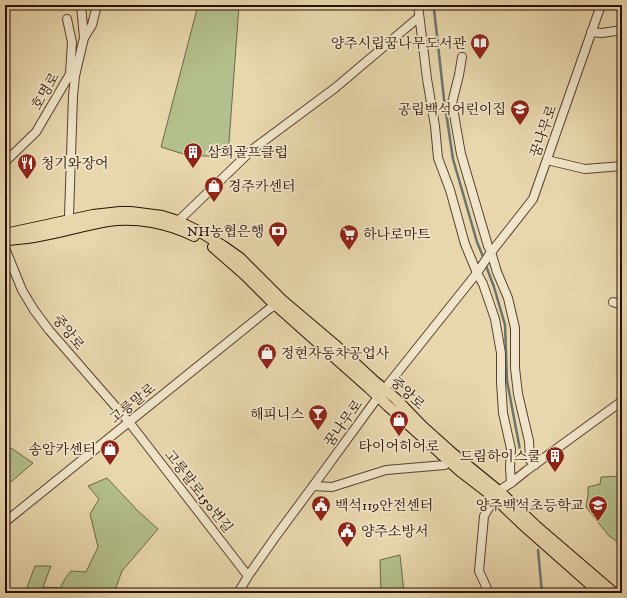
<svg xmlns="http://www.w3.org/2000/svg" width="627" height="598" viewBox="0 0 627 598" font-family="'IM FELL DW Pica','Noto Serif KR',serif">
<rect width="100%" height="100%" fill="#e8d7ad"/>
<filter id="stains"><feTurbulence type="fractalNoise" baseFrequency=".005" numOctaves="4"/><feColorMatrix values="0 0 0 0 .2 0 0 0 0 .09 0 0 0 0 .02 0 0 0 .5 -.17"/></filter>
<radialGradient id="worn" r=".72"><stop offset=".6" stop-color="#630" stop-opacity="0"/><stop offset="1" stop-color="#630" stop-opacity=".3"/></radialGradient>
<!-- green -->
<path fill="#b3bf8c" stroke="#6d6648" d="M198,5H239L228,156H190L161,147Z
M5,445L11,448L33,463L5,487Z
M622,476V545L609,536L586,507L588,495V487L600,484L601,477Z
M107,478L137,510L158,529L122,571L114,593H25L35,566H51L43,587L60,588L66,577L71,571L86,572L98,547L90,514L99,499L88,486Z
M400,555L404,592L381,593L380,560Z"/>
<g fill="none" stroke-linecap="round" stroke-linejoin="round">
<!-- stream -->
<path stroke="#6c736d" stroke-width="2.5" d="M434,5V9L444,99L453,159L477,242L484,259
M485,263L494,287L505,325L507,381L521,455
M538,550L542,593"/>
<!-- minor casing -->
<g stroke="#57402e" stroke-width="10">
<path id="minor" d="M418,5L427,79L435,126L438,158L450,190L465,244L477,273L483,284L495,319L501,353V382L503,413L511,449L510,467L511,483
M591,32L602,33L622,30
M84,38L92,25L97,5
M462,57L459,75L452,103L461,154L488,246L491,252L497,272L508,298L515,328V368L518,394L529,441L530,460L535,465
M547,160L585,169L622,166
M5,162L36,132L70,74L72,42L67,19
M174,225L253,149L335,88L419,17
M70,226L69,216L73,96L75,76L82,46L84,38L81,5
M5,248L22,290L34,310L49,330L129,422L248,576
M613,302L622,305
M313,486L332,487L386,470L445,465L449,461
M5,522L269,309L276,305
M238,593L248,576L276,536L313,486L378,397L477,273L489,255L533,199L601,5
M489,593L479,571L484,516L495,498L503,488L511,483L526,471L622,401"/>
</g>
<!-- major casing -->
<g stroke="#270e03" stroke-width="12">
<path id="major" d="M5,234L93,215L120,212H131L162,216L178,221L202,233L223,246L240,258L282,300L334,344L373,380L395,398L422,426L451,452L500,492L536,526L614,593
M8,240C18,239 29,238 39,236C62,232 84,225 108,221C137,217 168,223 194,236
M213,247L245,275L270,300L369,388L388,406L460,471L495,498L522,524L600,593"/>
</g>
<!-- minor -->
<use href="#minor" stroke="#f0e5ca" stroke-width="8"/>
<!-- major -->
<use href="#major" stroke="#e8d7ad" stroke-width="10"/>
</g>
<!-- icons -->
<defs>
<g id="library-pin" transform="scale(1)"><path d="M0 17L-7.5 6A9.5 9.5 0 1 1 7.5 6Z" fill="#8f2418" stroke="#f0e5ca"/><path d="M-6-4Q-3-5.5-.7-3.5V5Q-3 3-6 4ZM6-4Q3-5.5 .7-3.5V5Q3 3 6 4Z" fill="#fff"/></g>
<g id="school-pin" transform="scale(1)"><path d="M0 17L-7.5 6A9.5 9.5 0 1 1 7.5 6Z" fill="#8f2418" stroke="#f0e5ca"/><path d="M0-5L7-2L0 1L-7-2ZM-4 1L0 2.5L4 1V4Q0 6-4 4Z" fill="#fff"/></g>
<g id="building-pin" transform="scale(1)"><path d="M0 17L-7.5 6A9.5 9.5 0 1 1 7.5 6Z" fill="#8f2418" stroke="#f0e5ca"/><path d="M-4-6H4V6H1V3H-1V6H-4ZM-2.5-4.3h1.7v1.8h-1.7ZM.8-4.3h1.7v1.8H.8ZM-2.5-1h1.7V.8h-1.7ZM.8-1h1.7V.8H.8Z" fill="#fff"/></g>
<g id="restaurant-pin" transform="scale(1)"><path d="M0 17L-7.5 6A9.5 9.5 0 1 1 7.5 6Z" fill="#8f2418" stroke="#f0e5ca"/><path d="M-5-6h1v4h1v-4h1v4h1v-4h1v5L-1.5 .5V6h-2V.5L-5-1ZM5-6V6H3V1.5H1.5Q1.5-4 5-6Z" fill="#fff"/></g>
<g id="shop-pin" transform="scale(1)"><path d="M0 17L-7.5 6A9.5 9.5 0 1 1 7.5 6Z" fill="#8f2418" stroke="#f0e5ca"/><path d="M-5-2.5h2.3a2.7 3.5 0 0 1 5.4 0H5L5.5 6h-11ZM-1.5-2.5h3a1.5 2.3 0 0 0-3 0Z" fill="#fff"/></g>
<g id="bank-pin" transform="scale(1)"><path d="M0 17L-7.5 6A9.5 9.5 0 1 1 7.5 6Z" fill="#8f2418" stroke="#f0e5ca"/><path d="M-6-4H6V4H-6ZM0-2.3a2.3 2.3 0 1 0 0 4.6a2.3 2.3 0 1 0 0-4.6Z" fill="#fff"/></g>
<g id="supermarket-pin" transform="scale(1)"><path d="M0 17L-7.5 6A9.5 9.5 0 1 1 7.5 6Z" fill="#8f2418" stroke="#f0e5ca"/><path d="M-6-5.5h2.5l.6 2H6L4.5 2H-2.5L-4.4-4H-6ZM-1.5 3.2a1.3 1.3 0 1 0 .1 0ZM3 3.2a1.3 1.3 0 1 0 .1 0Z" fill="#fff"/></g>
<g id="bar-pin" transform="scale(1)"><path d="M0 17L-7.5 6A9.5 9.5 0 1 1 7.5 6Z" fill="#8f2418" stroke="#f0e5ca"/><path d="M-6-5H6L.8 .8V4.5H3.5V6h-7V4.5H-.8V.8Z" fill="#fff"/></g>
<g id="civic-pin" transform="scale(1)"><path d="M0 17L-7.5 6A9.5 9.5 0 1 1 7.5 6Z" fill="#8f2418" stroke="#f0e5ca"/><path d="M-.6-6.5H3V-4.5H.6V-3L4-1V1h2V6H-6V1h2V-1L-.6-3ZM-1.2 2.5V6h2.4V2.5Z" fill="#fff"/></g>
</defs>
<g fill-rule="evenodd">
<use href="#library-pin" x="480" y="43"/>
<use href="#school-pin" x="520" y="109"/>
<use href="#building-pin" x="193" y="152"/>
<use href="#restaurant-pin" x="27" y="163"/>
<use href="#shop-pin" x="214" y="186"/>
<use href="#bank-pin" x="278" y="231"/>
<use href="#supermarket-pin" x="349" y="234"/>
<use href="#shop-pin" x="267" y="353"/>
<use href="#bar-pin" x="318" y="414"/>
<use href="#shop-pin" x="399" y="420"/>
<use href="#shop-pin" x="110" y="449"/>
<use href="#building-pin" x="555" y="456"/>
<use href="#civic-pin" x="321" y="505"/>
<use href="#school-pin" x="598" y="505"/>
<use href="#civic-pin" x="347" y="531"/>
</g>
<g text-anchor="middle" stroke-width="3.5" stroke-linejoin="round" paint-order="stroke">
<!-- poi labels -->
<g font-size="14" fill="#270e03" stroke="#f0e5ca" text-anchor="end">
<text x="466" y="48">양주시립꿈나무도서관</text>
<text x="506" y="114">공립백석어린이집</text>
<text x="207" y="157" text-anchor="start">삼희골프클럽</text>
<text x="41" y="168" text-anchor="start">청기와장어</text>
<text x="228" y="191" text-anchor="start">경주카센터</text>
<text x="264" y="236">NH농협은행</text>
<text x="363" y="239" text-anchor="start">하나로마트</text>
<text x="281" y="358" text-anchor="start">정현자동차공업사</text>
<text x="304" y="419">해피니스</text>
<text x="399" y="451" text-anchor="middle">타이어히어로</text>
<text x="96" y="454">송암카센터</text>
<text x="541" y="461">드림하이스쿨</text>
<text x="335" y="510" text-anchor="start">백석119안전센터</text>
<text x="584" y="510">양주백석초등학교</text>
<text x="361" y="536" text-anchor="start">양주소방서</text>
</g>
<!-- street labels -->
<g font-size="14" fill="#270e03" stroke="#f0e5ca">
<text transform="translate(45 91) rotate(-60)" y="5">호명로</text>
<text transform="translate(543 131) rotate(-71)" y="5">꿈나무로</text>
<text transform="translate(69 332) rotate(51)" y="5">중앙로</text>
<text transform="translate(408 393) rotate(43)" y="5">중앙로</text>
<text transform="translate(132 403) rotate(-39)" y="5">고릉말로</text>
<text transform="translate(343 423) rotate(-54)" y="5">꿈나무로</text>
<text transform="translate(199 491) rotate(52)" y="5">고릉말로150번길</text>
</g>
</g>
<!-- margin -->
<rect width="627" height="598" fill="none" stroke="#e8d7ad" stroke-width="20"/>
<rect x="6" y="6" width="615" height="586" fill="none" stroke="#270e03" stroke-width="2"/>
<rect x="10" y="10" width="607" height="578" fill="none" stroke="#270e03"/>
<rect width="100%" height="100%" filter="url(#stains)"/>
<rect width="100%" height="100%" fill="url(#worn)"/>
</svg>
